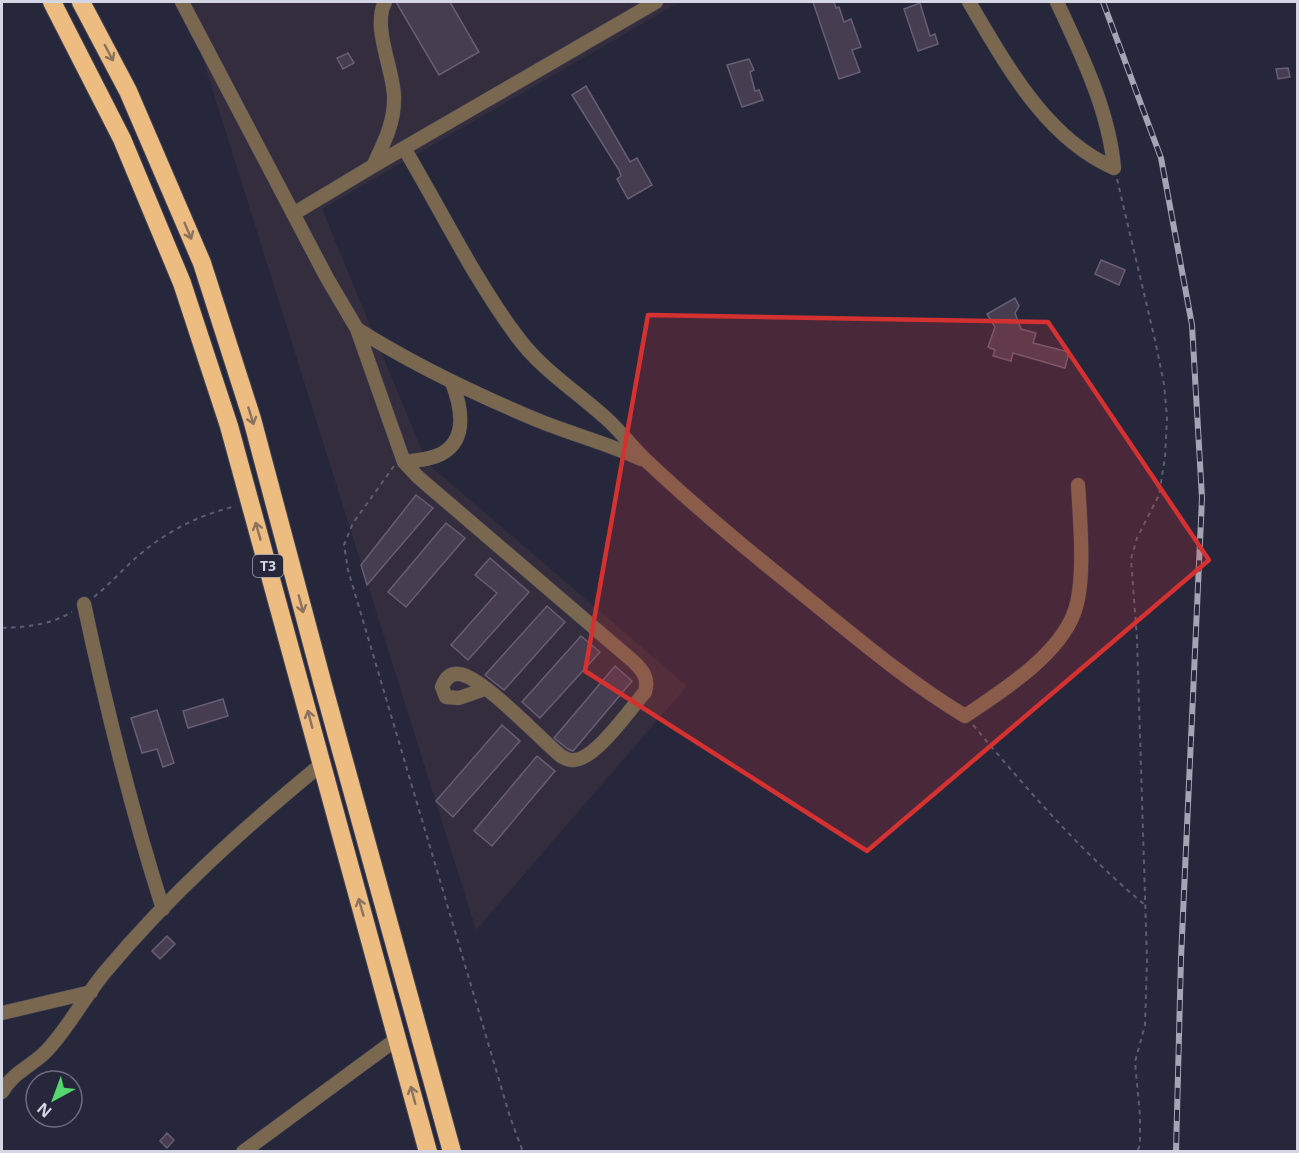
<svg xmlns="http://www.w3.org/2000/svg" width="1299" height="1153" font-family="'Open Sans',sans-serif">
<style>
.commercial{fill:#342d3d}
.building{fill:#473d51;stroke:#685e74;stroke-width:1.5}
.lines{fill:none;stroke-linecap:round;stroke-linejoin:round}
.minor-casing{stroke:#424356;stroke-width:15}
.highway-casing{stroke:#424356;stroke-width:20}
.path{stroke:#5c5d6f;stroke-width:2;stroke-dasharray:4.5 4.5;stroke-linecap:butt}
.minor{stroke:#7a6750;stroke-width:14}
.highway{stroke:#edbc81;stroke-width:18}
.rail-casing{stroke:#a4a5b4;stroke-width:6}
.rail{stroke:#26273b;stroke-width:4;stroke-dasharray:11;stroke-linecap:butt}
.oneway{stroke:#8a725e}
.marked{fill:#d63131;fill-opacity:0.2;stroke:#d63131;stroke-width:4.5;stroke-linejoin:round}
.labels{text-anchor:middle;stroke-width:4.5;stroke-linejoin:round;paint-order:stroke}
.shield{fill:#26273b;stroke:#a0a2b1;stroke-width:1.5}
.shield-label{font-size:14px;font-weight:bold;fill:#d5d6e3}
</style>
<rect width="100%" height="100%" fill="#26273b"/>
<path class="commercial" d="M185,2h495l-358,207 105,254 260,223 -211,244z"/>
<path class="building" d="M396,2h54l29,50 -40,23z
M813,2h21l2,6 3,-1 5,15 7,-3 10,28 -9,3 8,22 -21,7z
M920,3l10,33 5,-2 3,10 -20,7 -14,-42z
M348,53l6,10 -11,6 -6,-11z
M749,59l5,11 -4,2 5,19 4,-1 4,10 -21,7 -15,-42z
M1288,68l2,9 -12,2 -2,-10z
M586,86l44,76 7,-4 15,27 -24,14 -11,-20 4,-3 -2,-6 -47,-75z
M1101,260l24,10 -6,15 -24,-11z
M1015,298l4,8 -4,7 6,16 15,4 -3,10 36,9 -4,16 -52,-15 -2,8 -18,-5 2,-6 -7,-3 7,-20 -8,-13z
M416,495l17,13 -66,77 -6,-20z
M446,523l19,15 -59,69 -18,-15z
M490,558l39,34 -61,68 -17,-15 46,-52 -22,-18z
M547,606l18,16 -61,68 -19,-15z
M581,636l19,16 -60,66 -18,-16z
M615,666l17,15 -59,70 -5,-2 -14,-11z
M223,699l5,17 -40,12 -5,-17z
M157,710l17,53 -11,4 -6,-18 -15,4 -11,-35z
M502,725l18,16 -67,76 -17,-16z
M537,756l18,15 -63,75 -18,-15z
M167,936l8,8 -15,15 -8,-8z
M167,1133l7,7 -7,8 -7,-7z"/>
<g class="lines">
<defs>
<path id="minor" d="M182,2l145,276 30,51 47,133 14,15 216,185c9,9 15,16 11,30 -14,16 -49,67 -71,68 -5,1 -9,-2 -13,-4 -21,-17 -79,-80 -102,-82 -9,-1 -14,5 -17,13l4,10 13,1 26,-9
M969,2c37,62 76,136 145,166 -5,-58 -33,-114 -57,-166
M404,148c37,62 69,129 112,187 26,36 62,57 93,86 15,14 26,30 41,43 53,50 110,96 166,141 49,40 96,79 149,111 37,-25 93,-60 109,-103 12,-31 6,-94 4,-128
M373,166c11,-23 22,-44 21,-70 -1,-28 -22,-69 -9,-94
M293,214l80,-48 283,-164
M357,329c57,36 118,65 180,91 34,14 70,23 104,39
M404,462c12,-2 26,-2 37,-8 28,-15 20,-48 11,-72
M84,604c22,103 47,205 79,305
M2,1013l89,-21
M2,1092c12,-22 34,-27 49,-46 20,-23 35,-51 54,-74 65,-78 140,-145 218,-209
M243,1152l155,-114"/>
<path id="highway" d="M52,2l70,137 60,144 47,143 199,726
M81,2l47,89 74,172 50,156 71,266 129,467"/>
</defs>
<use href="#minor" class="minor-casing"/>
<use href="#highway" class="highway-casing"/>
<path class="path" d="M1117,179l38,161 9,44 3,34 -2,39 -6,38 -22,43 -6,21 6,80 10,321 -2,65 -10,37 5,54v29l-3,7
M394,466l-41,57 -9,22 4,25 162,547 13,35
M94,597c16,-13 29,-28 44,-41 29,-25 61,-41 98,-50
M2,628c25,-1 48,-3 70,-16
M973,725c54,64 107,126 172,180"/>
<use href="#minor" class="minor"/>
<use href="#highway" class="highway"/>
<defs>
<path id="rail" d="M1103,2l58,156 31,167 10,173 -21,460 -5,194"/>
</defs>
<use href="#rail" class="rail-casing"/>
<use href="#rail" class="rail"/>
</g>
<defs><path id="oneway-shaft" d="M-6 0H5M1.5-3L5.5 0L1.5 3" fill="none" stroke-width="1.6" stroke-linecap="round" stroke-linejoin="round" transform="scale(1.5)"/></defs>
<g class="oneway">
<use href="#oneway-shaft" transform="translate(109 53) rotate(62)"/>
<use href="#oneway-shaft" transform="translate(188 231) rotate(67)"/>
<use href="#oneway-shaft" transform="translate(251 416) rotate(73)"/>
<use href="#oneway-shaft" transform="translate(258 531) rotate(-106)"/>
<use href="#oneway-shaft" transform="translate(301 604) rotate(75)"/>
<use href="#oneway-shaft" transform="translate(310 719) rotate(-105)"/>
<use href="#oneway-shaft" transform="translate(361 907) rotate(-106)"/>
<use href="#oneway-shaft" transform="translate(413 1095) rotate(-105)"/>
</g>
<path class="marked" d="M648,315l400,7 161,238 -342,291 -282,-180z"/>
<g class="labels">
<rect class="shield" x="253" y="555" width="30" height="22" rx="4.5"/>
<g class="shield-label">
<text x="268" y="571">T3</text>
</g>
</g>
<rect width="1299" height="1153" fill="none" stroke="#d5d6e3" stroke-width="6"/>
<g transform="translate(54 1099) rotate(221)"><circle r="28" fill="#26273b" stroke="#6c6d7e" stroke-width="1.5"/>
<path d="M0-4.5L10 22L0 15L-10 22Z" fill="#56d671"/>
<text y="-9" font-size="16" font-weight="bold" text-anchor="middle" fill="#d5d6e3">N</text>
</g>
</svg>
